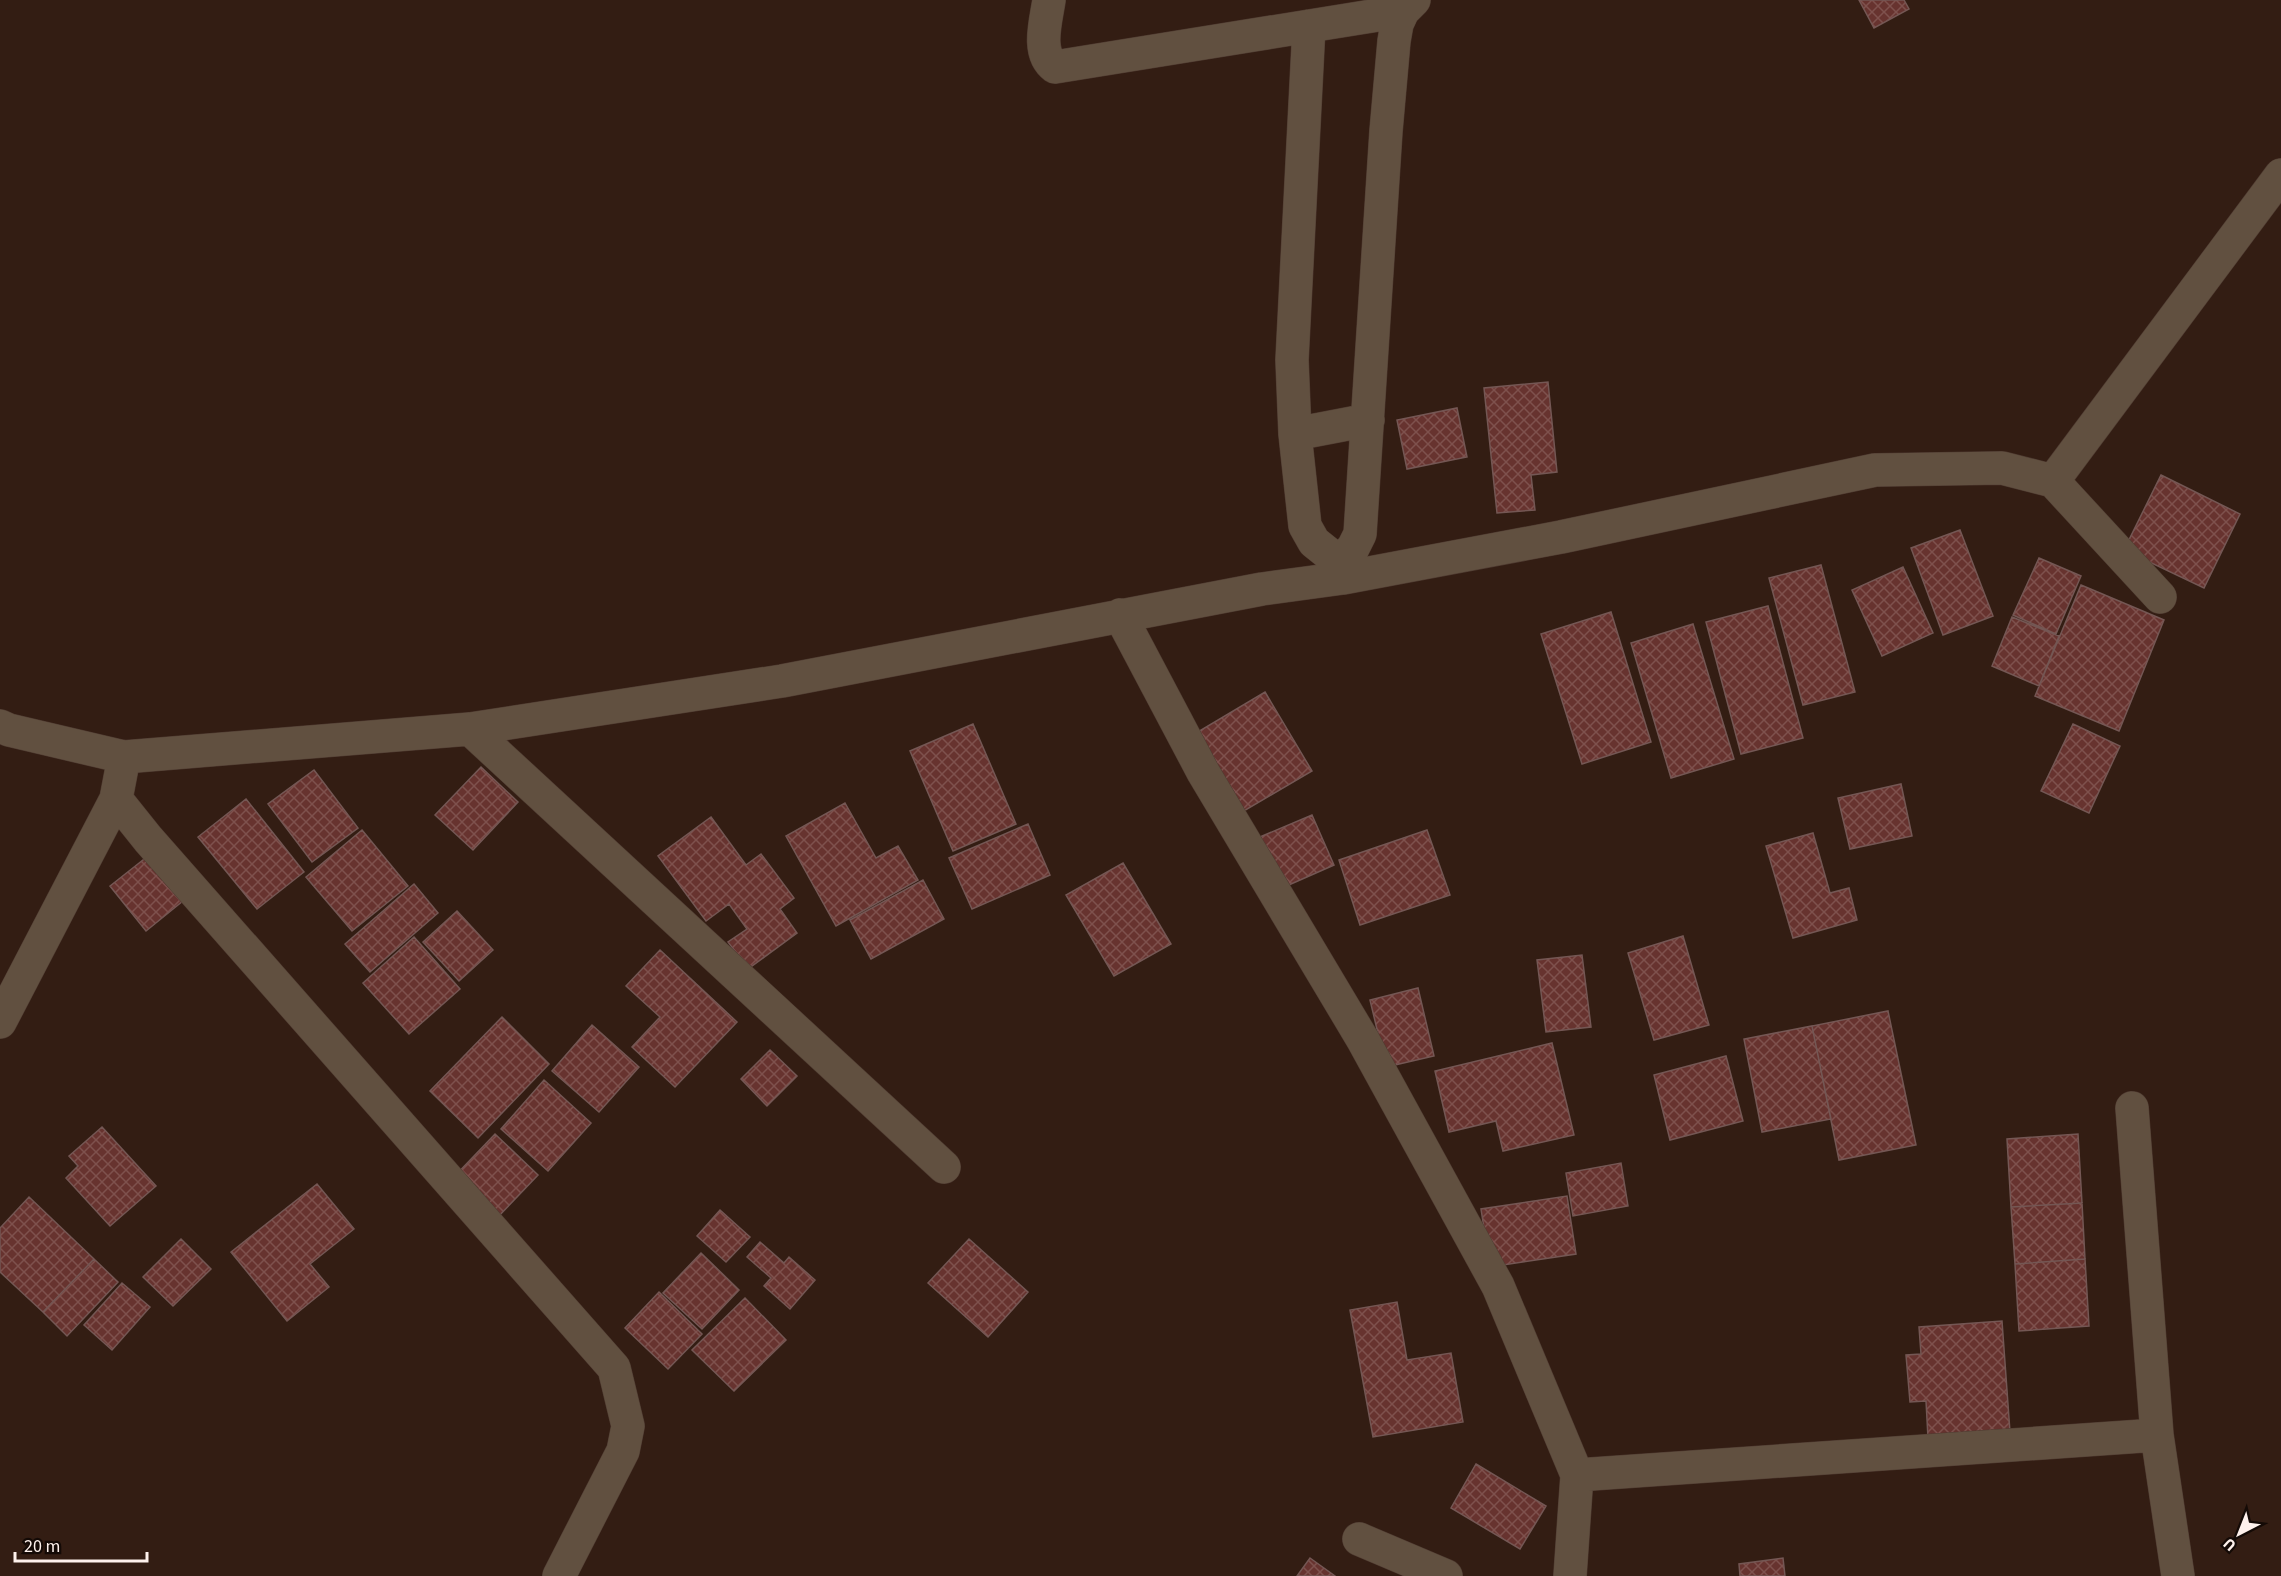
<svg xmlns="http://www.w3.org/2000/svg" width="2281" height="1576" font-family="'Source Sans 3',sans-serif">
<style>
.building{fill:url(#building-cross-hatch);stroke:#745754;stroke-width:1.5}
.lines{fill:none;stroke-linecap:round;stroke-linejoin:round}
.minor-casing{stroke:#4f3b31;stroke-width:34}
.minor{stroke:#615040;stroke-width:33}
</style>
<defs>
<pattern id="building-cross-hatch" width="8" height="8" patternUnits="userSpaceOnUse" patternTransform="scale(1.5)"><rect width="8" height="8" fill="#67332f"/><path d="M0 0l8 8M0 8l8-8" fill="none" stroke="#7e514d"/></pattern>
</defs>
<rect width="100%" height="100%" fill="#331d13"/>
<path class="building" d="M1859,0h45l5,9 -35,19z
M1548,382l9,90 -26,3 4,35 -38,3 -13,-125z
M1457,408l10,49 -60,12 -10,-49z
M2161,475l79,39 -36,74 -80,-38z
M1960,530l33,86 -50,19 -32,-87z
M2039,558l42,18 -25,58 -43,-19z
M1821,565l34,127 -52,13 -34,-127z
M1903,567l30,66 -51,23 -30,-66z
M2081,585l83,35 -45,111 -84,-35z
M1768,606l35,132 -62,16 -35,-132z
M1611,612l40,130 -69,22 -41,-130z
M2012,617l47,19 -20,50 -47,-20z
M1693,624l41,135 -63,19 -40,-135z
M1265,692l47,79 -75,44 -46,-79z
M973,724l43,100 -63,27 -43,-100z
M2073,724l47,22 -31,67 -48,-22z
M481,767l37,35 -45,48 -38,-35z
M314,770l44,58 -46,34 -44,-58z
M1901,784l11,52 -62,13 -12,-51z
M246,799l58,73 -47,37 -59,-72z
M845,803l31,55 22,-12 20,34 -82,46 -50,-90z
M1312,815l22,50 -52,23 -22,-51z
M711,817l35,48 15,-11 33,44 -14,11 17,24 -49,36 -20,-27 19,-13 -18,-25 -23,17 -48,-65z
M1028,824l22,51 -78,34 -23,-51z
M362,830l46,56 -56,45 -46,-54z
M1427,830l23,65 -90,30 -21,-65z
M1813,833l17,60 19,-5 8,32 -64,18 -27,-92z
M148,856l35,45 -37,30 -36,-45z
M1123,863l48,81 -57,32 -48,-81z
M923,880l21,39 -73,40 -21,-39z
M414,884l24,29 -68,59 -25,-28z
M457,911l36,39 -34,31 -36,-39z
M1683,936l26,89 -55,15 -26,-87z
M414,937l46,52 -51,45 -46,-51z
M660,950l77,72 -62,65 -43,-40 28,-30 -34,-31z
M1582,955l9,72 -45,5 -9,-72z
M1418,988l16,68 -48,11 -16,-67z
M1888,1011l28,134 -77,15 -27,-134z
M502,1017l47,47 -71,74 -48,-47z
M592,1025l47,42 -40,45 -47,-41z
M1812,1026l19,93 -69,13 -18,-93z
M1552,1043l22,92 -71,16 -7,-30 -47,11 -14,-61z
M770,1050l27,26 -30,30 -26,-27z
M1726,1056l17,65 -73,19 -16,-65z
M544,1080l47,43 -43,48 -47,-42z
M102,1127l54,59 -46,40 -44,-48 12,-12 -9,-10z
M495,1134l43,41 -43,45 -43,-41z
M2078,1134l4,69 -71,4 -4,-68z
M1621,1163l7,43 -55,10 -7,-43z
M317,1184l37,45 -44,35 19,23 -42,34 -56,-69z
M1567,1196l9,58 -86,13 -9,-58z
M29,1197l65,62 -51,53 -43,-40v-44z
M2082,1203l3,56 -70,5 -4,-57z
M720,1210l30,27 -24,25 -29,-26z
M181,1239l30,30 -38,37 -30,-29z
M969,1239l59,53 -40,45 -60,-54z
M760,1242l24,21 5,-6 26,23 -25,29 -26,-23 7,-8 -24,-21z
M701,1253l38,37 -37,39 -39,-36z
M94,1259l24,23 -51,54 -24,-24z
M2085,1259l4,67 -70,5 -4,-67z
M122,1283l28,24 -38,43 -28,-25z
M659,1292l43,42 -34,35 -43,-41z
M745,1298l41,42 -52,51 -42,-41z
M1397,1302l10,58 44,-7 12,69 -90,15 -23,-127z
M2002,1321l8,111 -82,6 -2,-37 -16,1 -4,-47 15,-1 -2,-27z
M1476,1464l70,42 -26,43 -69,-41z
M1310,1558l25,18h-38z
M1783,1558l2,18h-45l-1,-12z"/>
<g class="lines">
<defs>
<path id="minor" d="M1049,0c-3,21 -13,53 6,67l348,-56
M1309,26l-17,334 3,74 10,92 9,16 25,20 4,16
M1295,434l73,-14
M2053,481l228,-306
M1339,562l14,-14 7,-14 26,-403 8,-90 3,-17 6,-13 11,-11
M1120,615l83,157 160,268 135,246 79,189 -7,101
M0,726l9,4 115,27 346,-28 312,-48 480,-92 81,-11 218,-41 314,-67 127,-2 51,13 107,116
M470,729l474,438
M124,757l-8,42 32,40 466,529 14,58 -5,25 -64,125
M0,1022l116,-223
M2132,1108l25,327 21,141
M1577,1475l580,-40
M1359,1539l87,37"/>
</defs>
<use href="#minor" class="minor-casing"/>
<use href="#minor" class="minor"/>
</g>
<g transform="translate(2239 1534) rotate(222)" stroke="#140a06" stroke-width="4.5" paint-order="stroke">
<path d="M0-4.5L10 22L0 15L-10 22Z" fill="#fef1ec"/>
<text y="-9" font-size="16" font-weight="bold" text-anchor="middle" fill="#fef1ec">U</text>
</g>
<path d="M15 1552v9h132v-9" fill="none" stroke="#fef1ec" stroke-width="3"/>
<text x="24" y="1552" font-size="18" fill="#fef1ec" stroke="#140a06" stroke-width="4.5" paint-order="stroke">20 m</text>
</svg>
